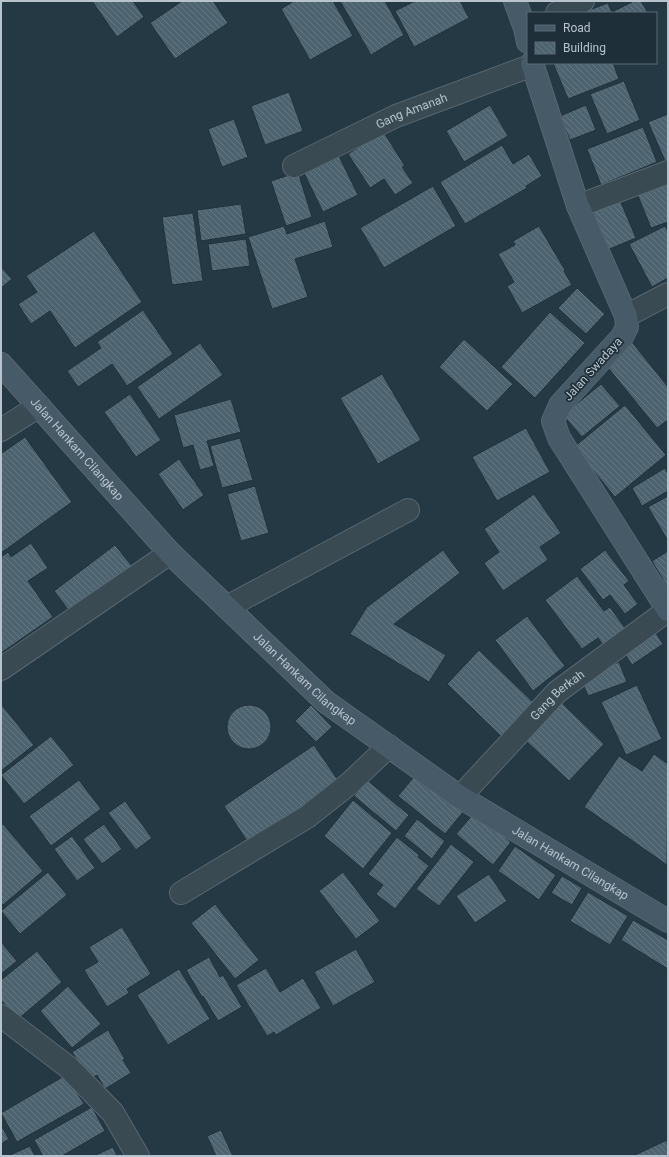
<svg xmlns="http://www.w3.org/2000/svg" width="669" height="1157" font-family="Roboto,sans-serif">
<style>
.building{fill:url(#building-back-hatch);stroke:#20313b}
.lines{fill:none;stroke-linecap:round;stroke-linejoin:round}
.street-casing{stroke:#586771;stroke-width:24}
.secondary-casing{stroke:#586771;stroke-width:24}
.street{stroke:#394a53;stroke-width:22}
.secondary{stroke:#475a67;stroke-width:22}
.labels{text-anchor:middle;stroke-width:3.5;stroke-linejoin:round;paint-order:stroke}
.street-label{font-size:12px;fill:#b7c4cd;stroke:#1e2f39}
</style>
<defs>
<pattern id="building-back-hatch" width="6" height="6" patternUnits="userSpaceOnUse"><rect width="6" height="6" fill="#4d636f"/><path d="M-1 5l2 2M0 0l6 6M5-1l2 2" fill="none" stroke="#647882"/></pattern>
</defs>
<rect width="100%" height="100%" fill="#253944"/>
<path class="building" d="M92,1h41l11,16 -27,20z
M182,1h31l15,22 -53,36 -25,-36z
M294,1h39l20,35 -43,24 -29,-51z
M340,1h45l19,34 -33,20z
M415,1h45l9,17 -55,29 -19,-36z
M634,1h7l7,12h-33l-1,-2z
M608,3l4,10h-31z
M553,63h60l6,16 -51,20z
M624,81l16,39 -33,14 -17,-40z
M289,92l14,39 -38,14 -14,-39z
M490,105l18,31 -44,26 -18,-31z
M586,105l10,25 -26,10 -10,-24z
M668,114v46l-3,1 -17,-39z
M234,119l14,38 -26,10 -14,-38z
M643,127l14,35 -56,23 -14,-36z
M383,131l22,35 -3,1 11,16 -18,12 -11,-16 -14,9 -22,-34z
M502,145l11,19 16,-10 13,22 -16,10 1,2 -62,36 -25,-42z
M337,152l21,43 -35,17 -21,-43z
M298,172l14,45 -26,9 -15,-45z
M668,178v44l-17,6 -15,-37z
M433,186l23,40 -72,42 -24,-40z
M620,200l16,38 -29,12 -16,-38z
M241,204l5,30 -45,7 -4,-31z
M193,213l10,68 -31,4 -10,-68z
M325,221l8,26 -38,12 13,38 -36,12 -24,-72 36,-11 3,8z
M539,226l26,44 -1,1 8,14 -50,28 -15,-27 7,-4 -16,-28 17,-9 -2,-4z
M665,226l3,5v47l-16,9 -23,-43z
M94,231l48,71 -67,46 -25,-37 -19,13 -13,-20 19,-12 -11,-16z
M246,239l4,27 -38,5 -4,-27z
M1,267l11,12 -11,9z
M577,288l28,26 -19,20 -28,-26z
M143,310l30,44 -46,32 -15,-22 -34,23 -11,-16 34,-23 -4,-6z
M550,312l35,31 -50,55 -34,-31z
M464,339l49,45 -26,27 -48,-44z
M632,342l36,45v33l-11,8 -52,-64z
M200,343l23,32 -64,44 -22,-32z
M382,374l39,66 -43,24 -38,-66z
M601,384l19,22 -38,31 -19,-22z
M130,394l31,46 -25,17 -32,-45z
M231,399l10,33 -34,9 7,25 -14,4 -7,-25 -10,3 -9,-33z
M625,405l41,50 -51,42 -41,-50z
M526,428l24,44 -53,29 -25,-44z
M25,437l47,65 -71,51v-101l1,1z
M240,438l13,42 -31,8 -12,-42z
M179,459l25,36 -21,15 -25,-36z
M665,468l3,6v17l-26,15 -10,-18z
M255,486l14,47 -28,8 -14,-47z
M534,494l27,39 -21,14 8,13 -45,31 -19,-28 15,-11 -15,-23z
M668,496v45l-20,-34z
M31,543l17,25 -20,13 25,36 -52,36v-96l7,-5 3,5z
M115,545l17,21 -62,46 -16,-21z
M443,550l17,23 -66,51 52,31 -17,27 -79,-48 17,-27z
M605,550l24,31 -5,4 14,19 -13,10 -15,-19 -7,5 -23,-31z
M668,551v37l-16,-27z
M577,576l27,35 6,-4 15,21 -22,17 -5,-7 -16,11 -37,-49z
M527,616l38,50 -32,25 -38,-51z
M654,630l9,14 -31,21 -9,-14z
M479,650l58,56 -32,34 -58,-56z
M619,662l8,20 -39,14 -8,-19z
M637,685l25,54 -36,16 -25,-53z
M561,702l43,42 -35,37 -44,-41z
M1,704l33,41 -33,26z
M227 727a22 22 0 1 1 44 0a22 22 0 1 1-44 0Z
M311,705l21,22 -16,15 -21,-21z
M51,736l23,29 -50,39 -23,-29z
M314,745l26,38 -91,61 -25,-38z
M654,754l14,10 -1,101 -83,-58 35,-51 23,15z
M418,772l46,39 -19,23 -47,-38z
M79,780l22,29 -50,37 -22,-30z
M367,780l42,35 -13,16 -42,-35z
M353,800l39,33 -29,36 -39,-33z
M125,801l27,37 -16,12 -28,-37z
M475,812l36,30 -18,23 -37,-31z
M417,819l28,22 -13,18 -28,-23z
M3,824l40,47 -40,34 -2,-3v-77z
M104,824l18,25 -20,15 -19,-25z
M72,836l23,32 -18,13 -23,-32z
M397,837l22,18 -1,2 11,9 -34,43 -19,-15 7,-9 -15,-11z
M451,844l23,18 -35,44 -23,-17z
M515,846l41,29 -17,25 -41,-29z
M48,872l19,23 -47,39 -19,-23z
M343,872l37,49 -24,18 -37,-48z
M489,874l18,27 -32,22 -19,-27z
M562,876l20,12 -10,17 -21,-12z
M588,892l40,24 -18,29 -40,-24z
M215,904l44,56 -24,19 -44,-56z
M633,920l35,20v29l-47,-29z
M122,927l29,47 -24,15 2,4 -22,14 -23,-37 14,-8 -9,-15z
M1,942l16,19 -16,13z
M356,949l19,33 -42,24 -19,-34z
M37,951l25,31 -45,38 -16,-20v-20z
M209,957l11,20 3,-2 19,32 -24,14 -15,-25 -1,1 -16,-27z
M266,968l14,24 23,-14 18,30 -45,27 -2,-3 -7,4 -31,-51z
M179,969l31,50 -42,26 -31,-50z
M68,986l33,38 -29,24 -32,-37z
M108,1030l17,29 -2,1 8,13 -26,16 -8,-14 -8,5 -17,-28z
M66,1075l18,29 -67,38 -16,-29z
M92,1107l13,24 -43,25h-19l-9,-16z
M1,1125l8,14 -8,5z
M221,1130l12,26h-17l-9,-20z
M667,1140l1,16h-35z
M30,1146l5,10h-27z
M113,1147l4,9h-23z"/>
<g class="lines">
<defs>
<g id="street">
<path d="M557,13l26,-12"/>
<path id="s1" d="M294,166l102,-50 137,-51"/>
<path d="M578,206l90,-34"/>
<path d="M626,316l42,-22"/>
<path d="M1,430l38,-24"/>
<path d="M227,607l181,-97"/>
<path d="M1,669l169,-116"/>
<path id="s2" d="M460,797l97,-105 111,-82"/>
<path d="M181,893l126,-76 43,-34 39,-37"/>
<path d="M1,1016l67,51 45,46 25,43"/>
</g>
<g id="secondary">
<path d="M515,1l10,27 3,14"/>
<path d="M532,63l46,143 48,110 1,11 -5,10 -62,68 -7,16 6,17 109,172"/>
<path id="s3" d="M1,364l169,189 156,149 134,95 208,124"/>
</g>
</defs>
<use href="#street" class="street-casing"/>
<use href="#secondary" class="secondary-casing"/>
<use href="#street" class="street"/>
<use href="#secondary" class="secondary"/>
</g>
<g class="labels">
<g class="street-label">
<text dy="4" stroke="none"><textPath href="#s1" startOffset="130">Gang Amanah</textPath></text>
<text transform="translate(593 369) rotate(-48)" y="4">Jalan Swadaya</text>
<text dy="4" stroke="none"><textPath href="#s3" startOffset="114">Jalan Hankam Cilangkap</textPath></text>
<text dy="4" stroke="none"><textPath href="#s3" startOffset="438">Jalan Hankam Cilangkap</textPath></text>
<text dy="4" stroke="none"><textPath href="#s2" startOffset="141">Gang Berkah</textPath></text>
<text dy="4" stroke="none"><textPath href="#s3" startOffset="762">Jalan Hankam Cilangkap</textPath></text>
</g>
</g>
<rect width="669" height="1157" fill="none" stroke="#b7c4cd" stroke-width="4"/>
<rect x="527" y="12" width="130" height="52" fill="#1e2f39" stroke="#5b6b74"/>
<rect x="535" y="25" width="20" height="6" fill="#475a67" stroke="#5b6b74"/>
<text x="563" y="32" font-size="12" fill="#b7c4cd">Road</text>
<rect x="535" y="42" width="20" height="12" fill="url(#building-back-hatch)" stroke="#5b6b74"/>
<text x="563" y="52" font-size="12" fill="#b7c4cd">Building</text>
</svg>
